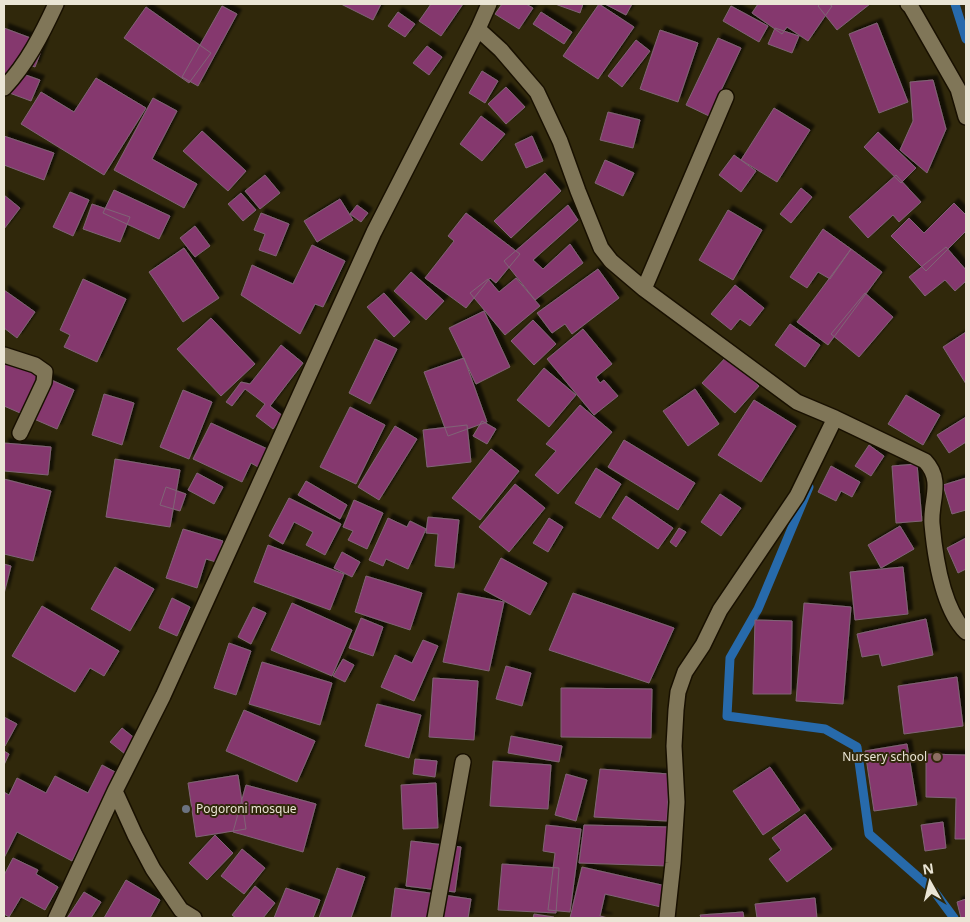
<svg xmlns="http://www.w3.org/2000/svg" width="970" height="922" font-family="'Noto Sans',sans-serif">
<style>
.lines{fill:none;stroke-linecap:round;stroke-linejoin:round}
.stream{stroke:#276aab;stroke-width:9}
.building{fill:#85396e;stroke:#806476;filter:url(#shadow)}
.minor-casing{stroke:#181000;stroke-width:18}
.minor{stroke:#807658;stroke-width:15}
.education-dot{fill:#8d6e63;stroke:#30280b;stroke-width:2}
.worship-dot{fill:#6b7280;stroke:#30280b;stroke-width:2}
.labels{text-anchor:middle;stroke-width:4;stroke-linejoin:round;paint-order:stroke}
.poi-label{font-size:12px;fill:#eae5d5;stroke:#30280b;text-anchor:end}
</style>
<defs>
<filter id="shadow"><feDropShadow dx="4.5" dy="-4.5" stdDeviation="1" flood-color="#0009"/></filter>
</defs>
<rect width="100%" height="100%" fill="#30280b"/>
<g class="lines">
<path class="stream" d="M955,4l11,35
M809,487l-51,122 -28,49 -3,58 98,13 32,18 12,87 65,57 20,27"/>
</g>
<path class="building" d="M341,4h40l-8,16z
M431,4h32l-22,32 -22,-15z
M502,4h24l7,4 -14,21 -24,-15z
M555,4h28l-3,9z
M599,4l35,23 -36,52 -35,-23z
M605,4h27l-6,11z
M758,4h71l3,2 -24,35 -21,-14 -5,7 -30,-21z
M820,4h50l-33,26 -19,-24z
M222,6l15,8 -39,72 -16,-9z
M731,6l37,20 -9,16 -36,-21z
M146,7l65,46 -22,30 -65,-45z
M398,12l17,12 -10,13 -17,-11z
M541,12l31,20 -8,12 -31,-20z
M877,23l31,79 -29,11 -30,-79z
M4,28l40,15 -9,24 -8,-3 -4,10 17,6 -9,21 -27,-10z
M775,28l24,8 -7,17 -24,-9z
M660,30l38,13 -20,59 -38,-13z
M718,38l23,10 -32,68 -23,-11z
M636,40l14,11 -28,36 -14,-11z
M427,46l15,11 -13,18 -16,-12z
M482,71l16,10 -13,22 -16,-10z
M96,78l50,30 -42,67 -83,-51 20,-32 33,20z
M933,80l13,49 -19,44 -27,-23 13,-29 -3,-39z
M506,87l19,20 -19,17 -18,-20z
M153,98l24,13 -25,48 45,25 -13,24 -70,-38z
M774,108l36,22 -33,52 -36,-22z
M608,112l32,8 -7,28 -33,-8z
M481,116l24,18 -23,27 -22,-17z
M202,131l44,40 -18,20 -45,-40z
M878,132l38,36 -15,15 -37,-36z
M4,136l50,17 -10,27 -40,-15z
M532,136l11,25 -17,7 -11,-24z
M734,155l22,16 -15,21 -22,-17z
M605,160l29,13 -11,23 -28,-13z
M545,173l16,18 -50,47 -17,-17z
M265,175l15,18 -20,16 -15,-18z
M896,175l25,27 -22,20 -6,-7 -25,23 -19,-21z
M801,188l11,9 -21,26 -11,-9z
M114,190l56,26 -11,23 -56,-26z
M70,192l19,8 -16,36 -20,-9z
M241,193l15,17 -13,11 -15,-17z
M4,195l16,13 -16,21z
M340,199l13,21 -36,22 -13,-21z
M954,203l12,12v16l-40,40 -35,-35 18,-18 15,15z
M92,204l38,13 -10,25 -37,-13z
M357,205l11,8 -7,9 -11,-8z
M568,205l10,15 -45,40 10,9 27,-25 13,19 -48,37 -31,-39z
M728,210l34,20 -29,50 -34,-20z
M261,213l28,11 -13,32 -17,-6 6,-16 -11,-4z
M466,213l54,41 -24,29 -6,-5 -24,30 -41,-30 29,-37 -6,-5z
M195,226l15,20 -15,11 -15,-19z
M823,229l28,20 -21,30 -12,-7 -11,16 -17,-11z
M312,245l33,16 -22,46 -8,-3 -15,30 -59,-39 11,-30 41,19z
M946,247l20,23v11l-11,10 -10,-11 -20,16 -16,-19z
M184,248l35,50 -36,24 -34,-50z
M851,249l31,23 -54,73 -31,-23z
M598,269l21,29 -47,36 -7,-10 -13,9 -15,-20z
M411,272l33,29 -18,19 -32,-29z
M516,278l24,28 -35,29 -35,-42 18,-14 11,13z
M83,279l43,20 -29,63 -33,-15 6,-12 -10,-5z
M735,285l29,23 -14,18 -10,-7 -9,11 -20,-16z
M4,290l31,22 -18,26 -13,-10z
M384,293l26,29 -16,15 -27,-30z
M865,293l28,24 -34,40 -28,-23z
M484,311l26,56 -34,17 -27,-56z
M211,318l44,46 -34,32 -44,-47z
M533,320l23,24 -22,21 -23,-24z
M790,324l30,21 -15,22 -30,-22z
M583,329l29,35 -16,13 4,6 4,-3 14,16 -24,19 -47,-56z
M966,332v52l-23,-37z
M375,339l22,10 -27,55 -21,-11z
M281,345l22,18 -33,43 13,10 -10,13 -17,-13 9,-12 -20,-15 -13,17 -6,-4 15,-20 9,2z
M727,356l32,30 -24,27 -33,-30z
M464,358l23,64 -39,14 -24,-64z
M4,359l70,31 -17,39 -53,-23z
M544,368l32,27 -27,32 -32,-27z
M695,389l24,35 -31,22 -25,-35z
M183,390l29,12 -23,57 -29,-12z
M104,394l30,9 -12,42 -30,-10z
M906,395l34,20 -17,30 -35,-21z
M754,400l42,26 -35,56 -43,-27z
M580,405l32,27 -54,62 -23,-19 21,-24 -10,-7z
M350,407l35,18 -29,59 -36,-17z
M966,417v25l-17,11 -12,-18z
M482,421l14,8 -9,15 -14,-8z
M211,423l63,29 -9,19 -14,-8 -9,19 -49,-23z
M467,425l4,37 -44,5 -4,-37z
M395,426l22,13 -38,61 -21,-13z
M624,440l71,43 -17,27 -70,-43z
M4,443l47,4 -3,28 -44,-4z
M869,445l15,11 -13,20 -16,-10z
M491,449l28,22 -39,49 -28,-22z
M115,459l65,11 -10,57 -64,-10z
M917,464l5,57 -26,2 -4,-57z
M831,466l29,16 -8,15 -11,-6 -5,10 -18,-9z
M596,468l25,16 -21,34 -25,-15z
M197,473l26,14 -9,17 -26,-14z
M966,478v32l-14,4 -9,-29z
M4,479l47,12 -18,70 -29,-7z
M306,481l41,24 -7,14 -42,-24z
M515,484l30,24 -36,44 -30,-25z
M166,487l20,7 -6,17 -20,-6z
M720,494l21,14 -20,28 -20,-14z
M626,496l47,32 -15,21 -46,-31z
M289,498l52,26 -16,31 -19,-10 7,-13 -19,-10 -11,22 -14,-8z
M354,500l29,13 -16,36 -19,-9 5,-9 -10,-4z
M428,517l31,3 -5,48 -19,-2 3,-32 -12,-1z
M388,518l19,9 3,-6 16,8 -18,40 -22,-10 -3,7 -14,-6z
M549,518l14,9 -15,25 -15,-9z
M900,526l14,23 -33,19 -13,-23z
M679,528l7,4 -10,15 -6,-5z
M183,529l40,12 -7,21 -10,-3 -9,29 -31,-10z
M966,538v31l-8,4 -11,-25z
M268,545l76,29 -14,36 -76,-28z
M342,552l18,10 -8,15 -18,-9z
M501,558l46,25 -17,32 -46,-25z
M4,564l7,2 -7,28z
M115,567l39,22 -24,42 -39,-22z
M903,567l5,47 -53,6 -5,-48z
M366,576l56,17 -12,37 -55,-18z
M458,593l46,9 -15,69 -46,-9z
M573,593l101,35 -25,55 -100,-33z
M172,598l18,9 -13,29 -18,-8z
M292,603l60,27 -20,46 -61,-26z
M804,603l47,4 -8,97 -47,-3z
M42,606l77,45 -15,25 -14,-8 -15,24 -63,-36z
M253,607l13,6 -15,31 -13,-7z
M361,618l22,9 -10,29 -24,-8z
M926,619l7,36 -51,11 -3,-12 -17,3 -5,-23z
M755,620l37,1 -1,73h-38z
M423,640l15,6 -24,55 -33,-14 14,-32 17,8z
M229,643l22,8 -15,44 -22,-7z
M343,659l11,6 -9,17 -12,-6z
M262,662l70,21 -12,42 -71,-21z
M506,666l25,7 -9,33 -26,-7z
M957,677l6,49 -59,8 -6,-48z
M433,678l45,3 -4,59 -45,-3z
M561,688l91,1 -1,49 -90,-1z
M377,704l44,11 -12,43 -44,-12z
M244,710l71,31 -18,41 -71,-31z
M4,717l13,7 -12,22 -1,-1z
M122,728l15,12 -12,14 -15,-12z
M511,736l51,10 -3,16 -51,-9z
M907,744l10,61 -43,6 -9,-60z
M4,751l5,3 -5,11z
M926,754l40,1v84h-11l1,-41 -30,-1z
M415,759l22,2 -2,16 -22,-3z
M493,761l58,4 -3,44 -58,-3z
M102,765l15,8 -45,88 -55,-29 -13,26v-66l5,3 8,-17 29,15 9,-17 33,17z
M770,767l30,43 -37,25 -30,-44z
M600,769l69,5 -2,47 -73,-4z
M566,774l21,6 -11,41 -21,-6z
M238,775l8,54 -50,8 -8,-54z
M436,783l2,45 -35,1 -2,-44z
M246,785l70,19 -13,48 -70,-20z
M805,814l27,35 -45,33 -18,-23 12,-9 -9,-12z
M943,822l3,26 -21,3 -4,-26z
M546,825l35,4 -11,83 -22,-2 7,-57 -12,-2z
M584,825l85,2 -2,39 -88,-3z
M215,835l18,18 -26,27 -18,-17z
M411,841l50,6 -6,45 -49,-6z
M242,849l23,19 -21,26 -23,-18z
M13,858l25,12 -2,4 22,13 -13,23 -24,-13 -12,20 -5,-3v-39z
M502,864l57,4 -3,45 -58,-3z
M582,867l84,19 -5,21 -56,-13 -5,22 8,2h-38z
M337,868l28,9 -14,41h-32z
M126,880l34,20 -10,18h-46z
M255,886l20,17 -12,15h-27l-4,-3z
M286,888l34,12 -7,18h-39z
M395,888l76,11 -3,19h-77z
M84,892l17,10 -10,16h-24z
M815,898l2,20h-60l-2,-14z
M966,899v19h-5l-4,-16z
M743,912l1,6h-43l-1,-3z
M534,914l20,3v1h-21z"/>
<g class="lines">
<defs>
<path id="minor" d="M908,4l3,3 47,82 8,28
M478,29l23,21 36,42 23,49 18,50 23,57 10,13 33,28 153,113 38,16 -38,78 -77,114 -17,35 -18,27 -7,20 -2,18 -2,36 3,56 -4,61 -6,55
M4,88c23,-24 38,-54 52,-84
M644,289l82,-192
M4,355l31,10 10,7 -1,10 -24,51
M835,418l90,43c19,20 5,40 7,63 3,33 10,84 34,108
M115,791l20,44 18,34 28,41 13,8
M56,918l59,-127 48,-95 211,-464 104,-203 11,-25
M435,918l28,-156"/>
</defs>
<use href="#minor" class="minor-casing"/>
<use href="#minor" class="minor"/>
</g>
<circle class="education-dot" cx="937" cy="757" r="5"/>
<circle class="worship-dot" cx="186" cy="809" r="5"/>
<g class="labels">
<g class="poi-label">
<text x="927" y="761">Nursery school</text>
<text x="196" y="813" text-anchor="start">Pogoroni mosque</text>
</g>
</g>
<rect width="970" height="922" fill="none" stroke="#eae5d5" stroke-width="10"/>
<g transform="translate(930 882) rotate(352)" stroke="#30280b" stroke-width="4" paint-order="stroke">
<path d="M0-4L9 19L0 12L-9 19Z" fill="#eae5d5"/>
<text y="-8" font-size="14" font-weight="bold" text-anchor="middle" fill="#eae5d5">N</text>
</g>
</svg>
